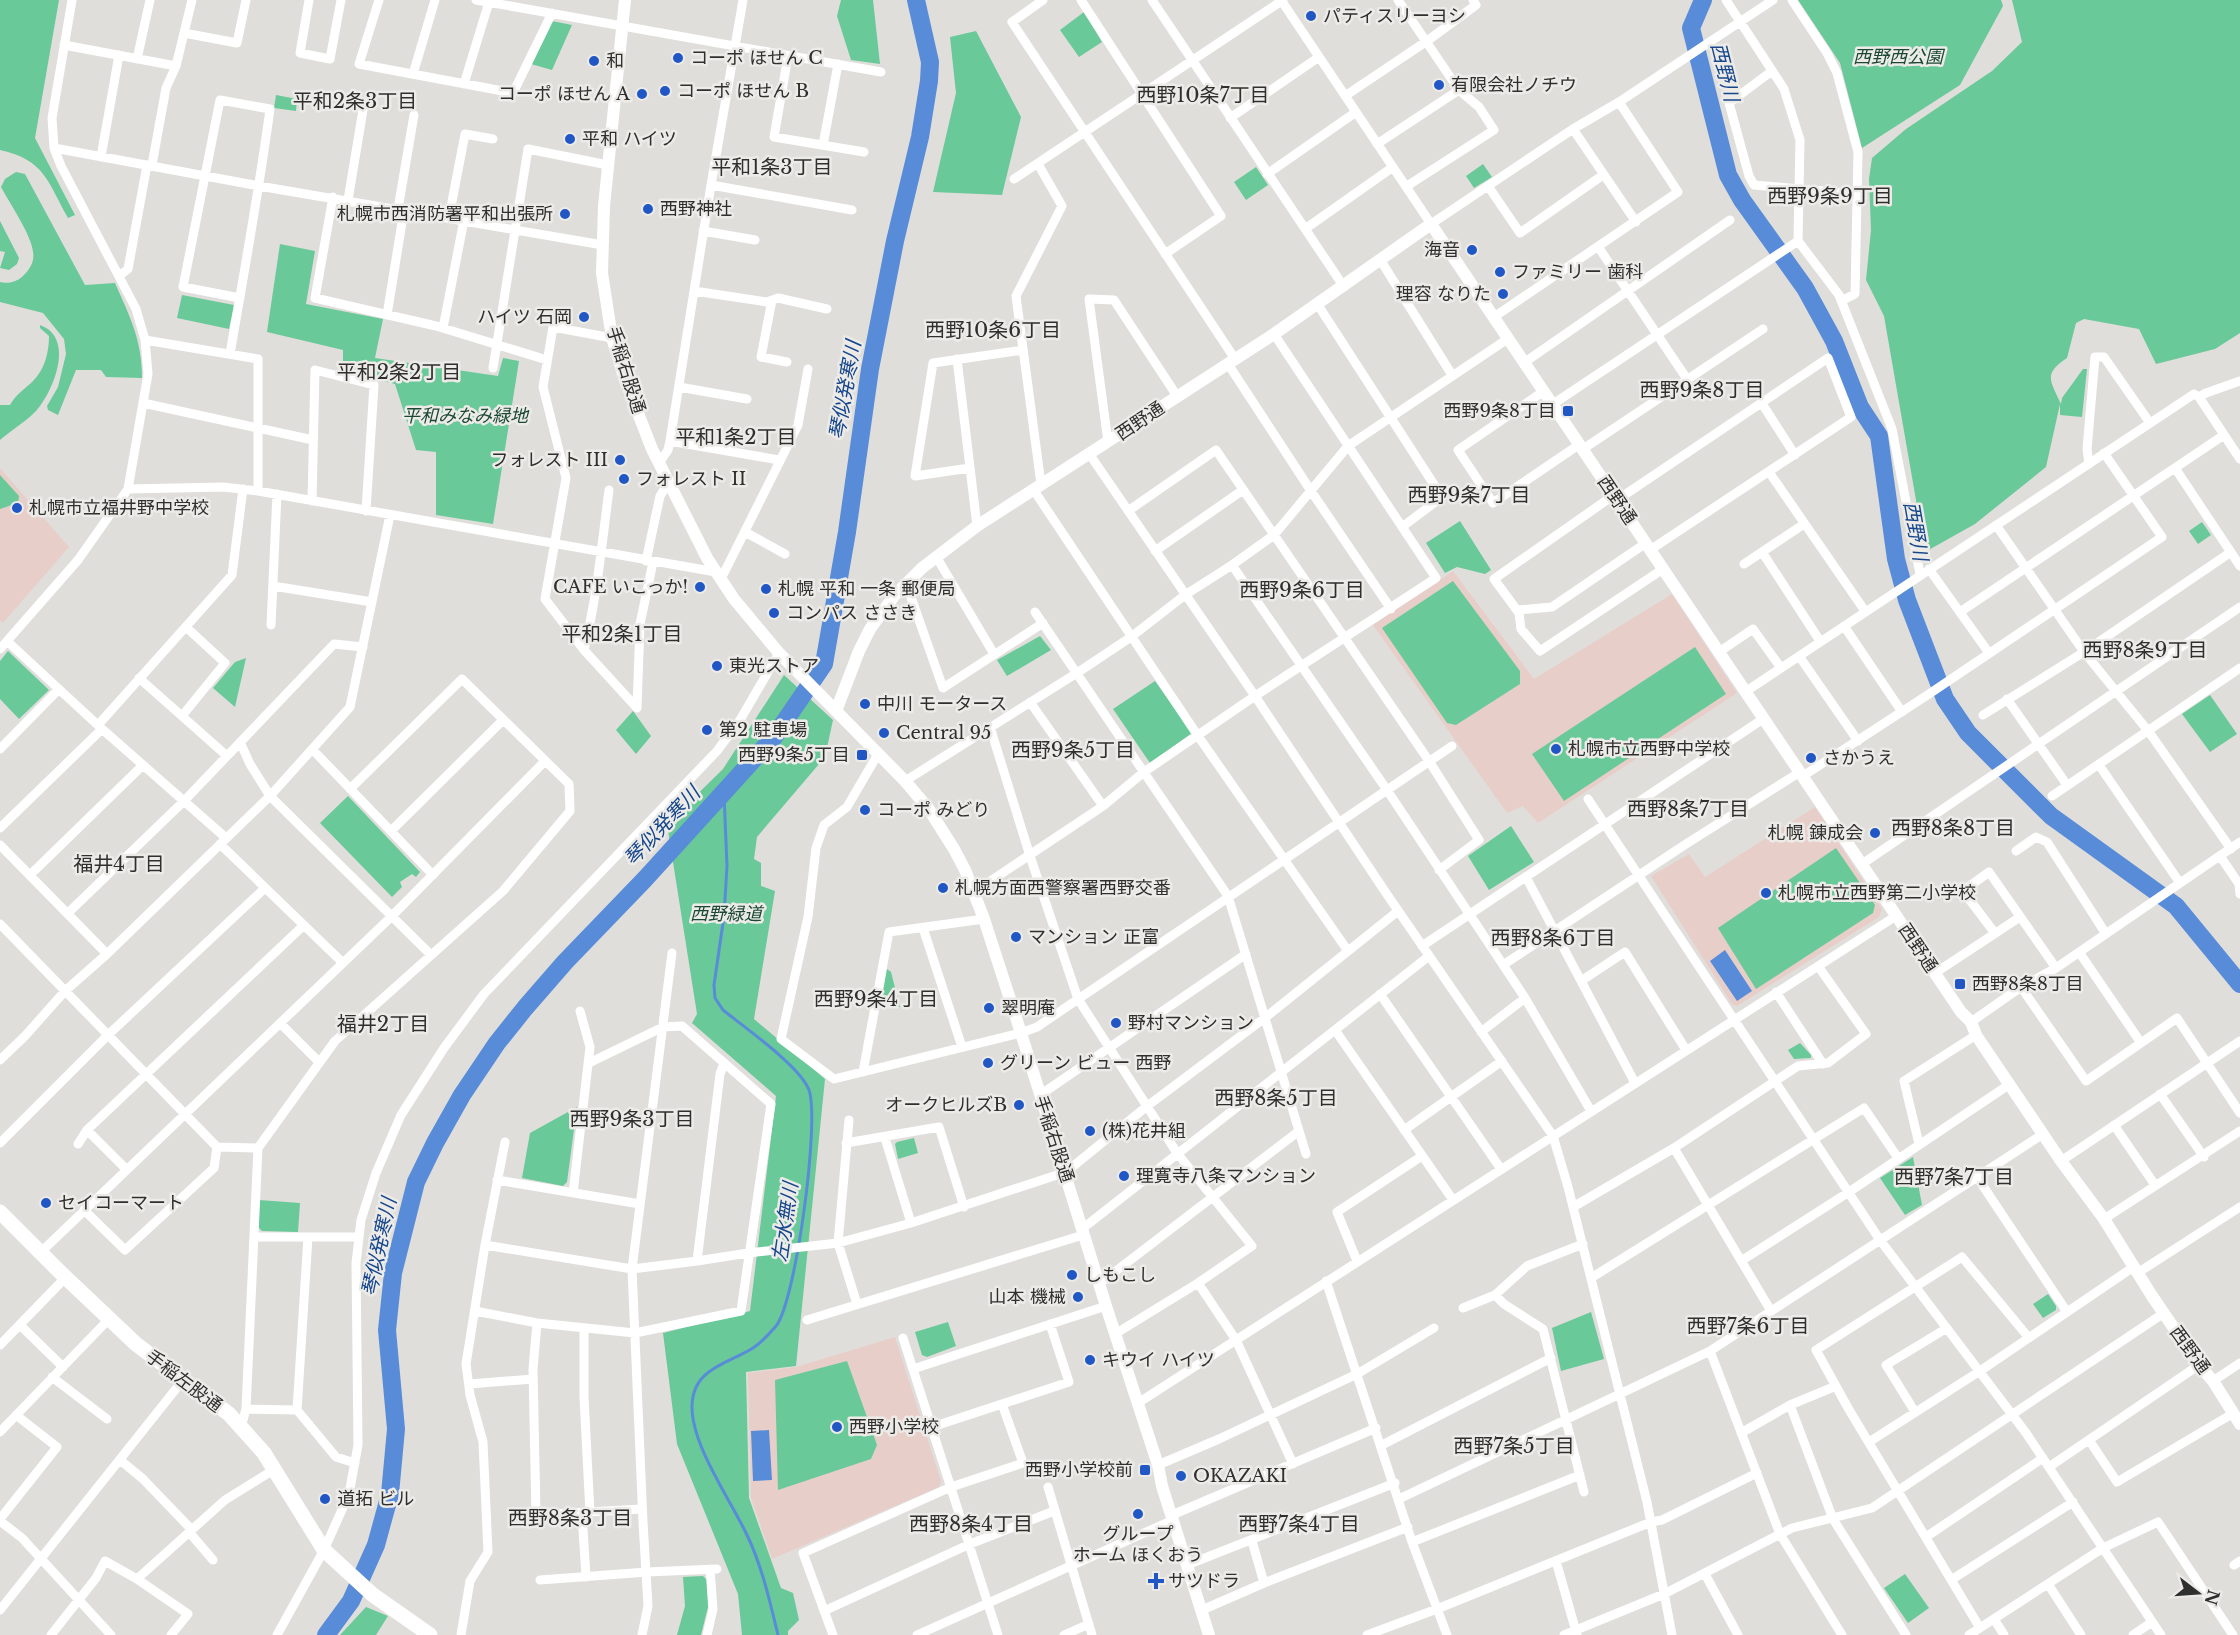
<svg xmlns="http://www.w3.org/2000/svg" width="2240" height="1635" font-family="'Libre Baskerville','Noto Sans JP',serif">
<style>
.education{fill:#e8cec9}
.green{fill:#69c999}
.water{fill:#588cd8}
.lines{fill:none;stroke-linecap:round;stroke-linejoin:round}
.stream{stroke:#588cd8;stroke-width:3}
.river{stroke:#588cd8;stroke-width:18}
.minor{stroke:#fff;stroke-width:9}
.tertiary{stroke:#fff;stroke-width:12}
.primary{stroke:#fff;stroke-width:15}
.poi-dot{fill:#2057c4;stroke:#edebe8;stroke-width:2}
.labels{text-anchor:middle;stroke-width:5;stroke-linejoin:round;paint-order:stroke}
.poi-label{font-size:18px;fill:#2f2f2d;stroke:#edebe8;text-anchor:start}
.park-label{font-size:18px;font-style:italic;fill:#1a4832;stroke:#edebe8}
.street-label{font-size:18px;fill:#2f2f2d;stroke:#edebe8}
.water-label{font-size:20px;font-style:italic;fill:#16478c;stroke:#edebe8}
.neighbourhood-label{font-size:20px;fill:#2f2f2d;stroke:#edebe8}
</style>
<rect width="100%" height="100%" fill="#e0dedb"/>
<path class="education" d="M0,468l69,79 -66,76 -3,-3z
M1453,571l81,108 138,-85 65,99 -199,130 -15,-17 -16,7 -134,-188z
M1815,807l67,102 -3,8 -142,89 -5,-2 -81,-128 38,-22 16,23z
M895,1337l46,144 -2,6 -167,72 -21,-61 -3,-125 48,-6z"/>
<path class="green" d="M0,0h59l-24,138 40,77 -7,3c-21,-37 -23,-58 -68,-68z
M841,0h32l7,64 -29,-4 -14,-44z
M1798,0h203l2,6 -43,79 -98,63 -22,-85z
M2012,0h228v333l-25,16 -59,15 -17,-35 -55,-10 -8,4 -9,35c-24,16 -17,22 -6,46l1,-6 21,-29h4l-5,48 -22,-2v-11l-14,63 -71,57 -50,28 -41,-236 -18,-36 5,-50 -2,-51 3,-21 34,-29 86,-58 30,-29z
M1084,12l18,30 -23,15 -19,-27z
M552,21l20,4 -20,45 -21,-6z
M976,31l45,86 -19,78 -69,-3 23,-99 -6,-56z
M276,95l21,4 -1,12 -22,-3z
M1483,164l9,13 -18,11 -8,-12z
M1256,167l12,18 -22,15 -12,-18z
M16,172l9,2 60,111 30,-2c15,34 27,57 27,95l-36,-1 -5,-7h-25l-18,45 -10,-5 -1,-4 11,-19 8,-33 -2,-15 -21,-26 -43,-11v-20c8,2 16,0 22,-5 7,-7 13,-15 11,-25 -1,-16 -24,-50 -32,-65l4,-8z
M0,221l19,37 -2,6 -8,6 -9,-2 5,-16 -5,-1z
M280,244l35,7 -9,53 77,15 -8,39 123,18 5,-18 16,3 -26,163 -57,-9v-63l-20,-2 -21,-66 -52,-13v-21l-76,-18z
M182,295l52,10 -5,24 -52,-11z
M40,325c34,12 15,61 0,81 -8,12 -29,24 -40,34v-35h10c6,-11 15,-16 23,-24 12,-12 16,-29 16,-45l-9,-8z
M0,475l19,21 -1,7 -18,6z
M1460,521l31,49 -6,4 -28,-7 -12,6 -19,-30z
M2202,522l9,13 -13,9 -9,-13z
M1453,581l67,90v13l-64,41 -9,-2 -65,-95z
M1040,636l11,14 -44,26 -10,-16z
M1695,647l31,47 -162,107 -32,-47z
M8,651l41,39 -30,29 -19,-20v-38z
M246,658l-11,49 -22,-19 22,-26z
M784,675l49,45 -8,37 -68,80 -3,22 7,4v23l14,5 -21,128 71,60 -29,287 -50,6 3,126 32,90 12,5 6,27 -11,11v4h-46l-4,-41 -61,-150 -14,-111 87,-22 26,-215 -84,-73 5,-9 -30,-190 56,-55z
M1155,681l37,52 -42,30 -37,-54z
M2210,695l27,39 -27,18 -28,-38z
M633,711l18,25 -15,18 -20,-24z
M348,796l72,76 -4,5 -4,-3 -12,8 2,5 -10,10 -72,-74z
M1511,826l23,36 -45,28 -21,-34z
M1836,848l39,57 -2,8 -117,76 -38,-61z
M887,969l4,3 9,35 -19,-4z
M1800,1043l11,12v3l-17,1 -6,-9z
M577,1107l-10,75 -4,4 -41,-8 8,-45z
M914,1138l4,15 -20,6 -3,-15 2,-2z
M1913,1157l9,48 -17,10 -25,-37z
M259,1200l41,3 -2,29 -36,-1 -4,-4z
M2048,1294l8,12v4l-13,8 -10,-14z
M1591,1312l13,47 -43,12 -9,-43z
M948,1322l8,24 -29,11 -5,-2 -7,-23z
M847,1361l30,84 -6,14 -93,31 -3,-110z
M1905,1574l24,34 -21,15 -24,-35z
M703,1576l4,4 1,27 -7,28h-24l8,-29 -2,-29z
M366,1607l22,9 -12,19h-36z"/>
<path class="water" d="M1725,950l27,41 -15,10 -27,-40z
M769,1430l3,50 -19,1 -2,-50z"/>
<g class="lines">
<path class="stream" d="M724,794l3,72 -3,50 -10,69 1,13 8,12c21,17 77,56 86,80 11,30 -13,211 -33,236 -6,7 -15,17 -23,22 -25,16 -61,20 -61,59 0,39 38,92 55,128 15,31 23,67 31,100"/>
<path class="river" d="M1703,0l-12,28 37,147 14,25 63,88 29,53 26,66 19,29 17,123 11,41 38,99 23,34 83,83 125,90 64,78
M326,1635l25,-34 25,-56 14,-51 6,-65 -9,-99 6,-57 23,-91 19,-39 27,-48 35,-52 28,-35 40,-46 80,-83 129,-142 50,-73 23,-132 23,-163 25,-128 25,-104 9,-56 1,-19 -14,-62"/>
<path class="minor" d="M309,0l-9,53 30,6 11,-59
M379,0l-20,64 154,29 39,-80
M476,0l405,72
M1043,0l-31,22 223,337
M1081,0l140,216 -56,38
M1152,0l192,287
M1281,0l150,224 142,-95 46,-27 154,-102
M1398,0l61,90 20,17 15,23 -87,56
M1726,0l58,89 16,51 -2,101 41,54 53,134 28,145
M1792,0l35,53 10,20 21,79 -3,142 -14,7
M184,33l53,10 9,-43
M64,45l112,21
M788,56l-14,81 90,15
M137,59l13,-59
M1772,71l-43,32 20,73 5,9 103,9
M413,74l22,-74
M464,84l25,-82
M1345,96l82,-55 49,-36 -3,-5
M1230,118l89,-61
M1573,129l63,93
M1377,144l82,-54
M823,145l15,-81
M54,148l205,38 344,59
M101,157l18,-102
M1038,164l24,42 -46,90 25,188
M152,165l14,-77 10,-22 16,-66
M1267,174l89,-62
M1014,179l269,-179
M711,185l141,25
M1488,186l32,47 83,-58
M333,197l-18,101 121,28 111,34
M348,200l15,-90
M398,209l16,-94
M449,217l16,-83 28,5
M1305,229l88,-62
M703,231l52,9
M1599,248l88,131
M1381,261l71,114
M119,276l9,-7 19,-104
M694,291l73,11 11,-4 49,11
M772,300l-11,57 26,5
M1318,305l124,192 -40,30
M387,315l17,-105
M1494,317l184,-125 -59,-90
M443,328l21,-108
M612,338l-59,-11 -10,60 23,91 -21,121 39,51 53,58 3,-84 13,-62
M145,340l113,19v132
M230,354c14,-81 29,-163 40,-245l-50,-9 -37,187 57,11
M957,359l20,167
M1525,362l205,-142
M1228,364l83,127 80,118
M493,368l35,-219 80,16
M679,387l68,12
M1544,391l-86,59 35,53 87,-59
M2199,397l7,-4 34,-12
M1761,402l34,53
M143,403l170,37
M1553,404l245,-163
M670,441l109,19
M1108,442l-19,-143 25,1 63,96
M1583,449l180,-120
M1090,455l165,241 131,197 167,243 15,51 79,315 25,133
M659,463l9,-13 2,-9 41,-256 32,-185
M2089,464l-2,-15 8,-92h9l46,66
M970,468l-55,8 18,-113 90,-13
M2175,468l65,98
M1769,472l96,139
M128,489l95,-2 35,4 458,81
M1033,489l165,247 150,215
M1614,495l-120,84 25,34 2,16 19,22 123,-82
M1617,500l211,-142 23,59 -201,133
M312,501l3,-131 59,15 -8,126
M1128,511l88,-61 213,311 50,79 -40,30
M1996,525l88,127 65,80 82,117
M745,532l40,22
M1155,551l88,-61
M1762,552l58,89
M937,558l57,96
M646,561l14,-65 9,-14
M1744,564l60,-40
M1232,565l155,225 138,208 66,113
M1929,569l60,84
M721,579l77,-154 10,-56
M906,583l37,105 100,-65
M273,586l99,16
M1517,610l35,-3 94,-64
M1035,612l193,284 78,258
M1960,612l264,-177
M271,625l6,-131
M1844,626l58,86
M7,641l95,88 124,109
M0,649l78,-89 50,-71 20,-115 -3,-34 -9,-31 -75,-143 -7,-18 -2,-30 20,-118
M584,650c13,-53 18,-107 25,-160
M1719,652l34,-23 28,39
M1799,656l59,85
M139,678l88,78
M1745,692l449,-298 5,3 41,62
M2007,699l60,86
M1030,702l73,104
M1983,715l101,-63 147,-100
M182,716l43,-53 -39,-36
M98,725l134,-150 11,-86
M990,727l40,129 48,143 99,154 75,93 -54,37 -83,51
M240,742l10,22 20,32 161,159
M0,749l59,-60
M312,749l121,126
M878,754l-31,53 -23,18 -8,23 -8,69 -27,122 53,40 187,-46 16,-6 415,-281
M2099,765l81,118
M1803,776l126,-82 233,-157 -58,-84
M905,781l172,-108 54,-36 54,-42 47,-30 42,-30 74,-89 161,-108
M2052,796l188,-128
M1588,799l292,441 146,193 135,202
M0,828l102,-99
M391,831l112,-111
M220,844l123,119
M0,845l107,109
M2016,851l20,-14 11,5 59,92
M2220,856l19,28 1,10
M1862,864l378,-257
M30,875l113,-110
M1526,877l109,206
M974,892l129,-86 41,-34 111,-76 181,-118 -162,-244
M68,913l116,-112 150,-157 29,3
M0,924l217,223 41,1
M923,928l39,119
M1994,932l-31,-41 26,-19 67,96
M1422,946l341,-227
M2079,952l62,91
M1503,965l183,-121 114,-72
M1935,973l85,-56
M1581,981l44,-29 61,98
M2021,987l65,94 91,-63 63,95
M1776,992l47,72
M1380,994l121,175
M1971,1022l50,-35 35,-19 184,-126
M280,1023l39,39
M1335,1030l118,170
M1481,1032l44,-34
M0,1060l25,-24 40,-45 42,-37 163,-158 80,-89 40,-192
M863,1072l26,-140 95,-13
M2160,1094l44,63
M1040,1095l206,-141
M849,1120l-11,123 19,61
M2114,1125l41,60
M87,1130l39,39
M1404,1130l98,-69
M885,1138l26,85
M0,1143l108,-108 157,-147
M846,1143l93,-16 25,80
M78,1144l9,-14 217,-205
M1919,1144l-15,-63 72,-46
M1674,1148l97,163
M2061,1161l179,-120
M1977,1177l90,135
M497,1180l143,24
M573,1193l17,-146 -10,-36
M1573,1207l101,-59 124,-82 30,-3 38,-29 -48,-68
M84,1210l41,40 89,-82 3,-21
M2104,1219l136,-88
M1082,1229l347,-273
M254,1237h105
M485,1245l147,24 65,-8 51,-8 90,-10 73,-20 155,-51 80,-65 120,-90 132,-106
M41,1252l350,-335 154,-156
M697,1261l23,-187 4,-11
M1357,1261l-20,-49 85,-56
M1741,1261l108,-69 161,-108
M2139,1272l101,-65
M1591,1278l273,-170 34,50
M1326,1281l86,261 35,93
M1198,1283l38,57 57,124
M1099,1284l200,-153
M1495,1295l9,9 39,25 41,163
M1463,1308l32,-13 32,-29 56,-22
M475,1311l62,12 98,10 106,-22 30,-207 -89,-78 -19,1 -74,36
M807,1320l276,-85
M537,1323l-4,46 3,146 106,-6
M20,1325l43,42
M584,1328v69l6,116
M903,1338l95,297
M0,1345l65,-67
M1710,1351l70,183 62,101
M913,1369l193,-63
M52,1377l55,42
M2213,1381l27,-18
M469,1384l64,-5
M1138,1403l758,-487
M1790,1405l43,114 73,116
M246,1409l51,1 39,47 19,6
M297,1410l11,-173
M1915,1412l-29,-47 61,-37
M241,1427l5,-18 12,-261 77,-107 168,-150 67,-80 -1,-27 -107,-105 -112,110
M932,1427l137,-45 -19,-58
M0,1432l109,-113
M1741,1433l49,-28 46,-19
M2089,1440l28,42 115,-68
M1869,1442l111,-71 155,-105
M1382,1445l169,-87
M120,1460l23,19 49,51
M1158,1465l61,-26 138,-65 77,-46
M2049,1467l150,-102
M1048,1487l44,148
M1399,1499l311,-148 333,-217
M582,1513l4,64
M1172,1515l204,-87
M0,1519l57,-72 -41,-32
M0,1521l22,17 89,97
M189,1532l24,28
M1926,1537l117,-79
M1252,1541l12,42
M1412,1542l168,-67
M1556,1561l21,74
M1187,1565l208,-82
M2234,1565l6,-4
M1705,1574l33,61
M137,1579l88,-79 50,-31
M540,1580l107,-8 70,-3
M1951,1580l122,-78
M2048,1584l33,51
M0,1610l183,-230
M1202,1610l62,-27 144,-56
M824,1611l146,-67 84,-33
M1994,1619l10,16
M1980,1628l-132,-220 -32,-58 146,-93 67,81
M51,1635l45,-57 9,-17 32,18 51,35 -17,21
M277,1635l47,-85 25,-56 9,-49 -2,-182 5,-43 15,-47 25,-58 43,-67 40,-54 233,-243 23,-31 39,-67
M461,1635l9,-54 18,-29 -5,-110 -13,-47 -4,-31 19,-119 20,-103
M642,1635l6,-29 -5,-84 -11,-253 40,-316
M707,1635l6,-26 -3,-40
M833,1635l-30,-82 148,-66 72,-24 -21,-59
M917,1635l256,-115
M1064,1635l25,-11
M1367,1635l70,-26 214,-87 11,-2 95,-47
M1564,1635l100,-41 128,-66 80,-20 292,-195
M1969,1635l134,-87 55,-26 75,113
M2133,1635l19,-13"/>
<path class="tertiary" d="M625,0l-21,206 -2,67 10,65 13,42 27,69 55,109 27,41 45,54 126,128 23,27 26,41 11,21 19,49 37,114 85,273 52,159 4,21 47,149
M836,711l23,-60 11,-22 24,-33 28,-28 55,-42 297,-192 157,-110 530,788 10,10 5,13 85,126 43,58 48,77 47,69 14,16 27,43"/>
<path class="primary" d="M0,1212l62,62 74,70 93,70 35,39 60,97 49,45 57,40"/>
</g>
<g class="poi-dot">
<circle cx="1311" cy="16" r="6"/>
<circle cx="678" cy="58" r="6"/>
<circle cx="594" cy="61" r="6"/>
<circle cx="1439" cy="85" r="6"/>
<circle cx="665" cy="91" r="6"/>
<circle cx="642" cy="94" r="6"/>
<circle cx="570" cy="139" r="6"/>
<circle cx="648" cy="209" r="6"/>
<circle cx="565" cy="214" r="6"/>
<circle cx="1472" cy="250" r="6"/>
<circle cx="1500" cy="272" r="6"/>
<circle cx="1503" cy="294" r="6"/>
<circle cx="584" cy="317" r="6"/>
<rect x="1562" y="405" width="12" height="12" rx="3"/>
<circle cx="620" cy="460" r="6"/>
<circle cx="624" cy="479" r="6"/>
<circle cx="17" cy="508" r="6"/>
<circle cx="700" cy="587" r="6"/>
<circle cx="766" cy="589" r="6"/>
<circle cx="774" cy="613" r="6"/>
<circle cx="717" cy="666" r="6"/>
<circle cx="865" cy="704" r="6"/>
<circle cx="707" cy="730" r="6"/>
<circle cx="884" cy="733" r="6"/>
<circle cx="1556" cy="749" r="6"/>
<rect x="856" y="749" width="12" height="12" rx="3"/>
<circle cx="1811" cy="758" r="6"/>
<circle cx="865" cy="810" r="6"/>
<circle cx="1875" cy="833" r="6"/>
<circle cx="943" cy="888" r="6"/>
<circle cx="1766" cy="893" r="6"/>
<circle cx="1016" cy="937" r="6"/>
<rect x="1954" y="978" width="12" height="12" rx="3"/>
<circle cx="989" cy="1008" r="6"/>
<circle cx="1116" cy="1023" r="6"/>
<circle cx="988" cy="1063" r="6"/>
<circle cx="1019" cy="1105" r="6"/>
<circle cx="1090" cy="1131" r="6"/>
<circle cx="1124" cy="1176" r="6"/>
<circle cx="46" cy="1203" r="6"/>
<circle cx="1072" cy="1275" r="6"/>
<circle cx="1078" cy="1297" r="6"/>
<circle cx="1090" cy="1360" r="6"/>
<circle cx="837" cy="1427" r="6"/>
<rect x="1139" y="1464" width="12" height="12" rx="3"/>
<circle cx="1181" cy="1476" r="6"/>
<circle cx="325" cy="1499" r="6"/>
<circle cx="1138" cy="1514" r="6"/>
<path d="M1153 1572h6v6h6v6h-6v6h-6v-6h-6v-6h6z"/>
</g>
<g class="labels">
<g class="poi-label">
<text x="1323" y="22">パティスリーヨシ</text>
<text x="690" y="64">コーポ ほせん C</text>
<text x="606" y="67">和</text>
<text x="1451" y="91">有限会社ノチウ</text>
<text x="677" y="97">コーポ ほせん B</text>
<text x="630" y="100" text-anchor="end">コーポ ほせん A</text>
<text x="582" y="145">平和 ハイツ</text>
<text x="660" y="215">西野神社</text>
<text x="553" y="220" text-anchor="end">札幌市西消防署平和出張所</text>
<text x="1460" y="256" text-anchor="end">海音</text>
<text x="1512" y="278">ファミリー 歯科</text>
<text x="1491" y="300" text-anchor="end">理容 なりた</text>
<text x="572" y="323" text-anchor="end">ハイツ 石岡</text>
<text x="1556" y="417" text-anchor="end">西野9条8丁目</text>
<text x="608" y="466" text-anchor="end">フォレスト III</text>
<text x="636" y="485">フォレスト II</text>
<text x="29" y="514">札幌市立福井野中学校</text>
<text x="688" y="593" text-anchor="end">CAFE いこっか!</text>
<text x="778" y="595">札幌 平和 一条 郵便局</text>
<text x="786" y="619">コンパス ささき</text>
<text x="729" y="672">東光ストア</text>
<text x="877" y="710">中川 モータース</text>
<text x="719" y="736">第2 駐車場</text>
<text x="896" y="739">Central 95</text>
<text x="1568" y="755">札幌市立西野中学校</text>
<text x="850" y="761" text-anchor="end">西野9条5丁目</text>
<text x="1823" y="764">さかうえ</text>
<text x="877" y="816">コーポ みどり</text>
<text x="1863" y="839" text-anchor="end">札幌 錬成会</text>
<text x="955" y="894">札幌方面西警察署西野交番</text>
<text x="1778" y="899">札幌市立西野第二小学校</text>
<text x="1028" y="943">マンション 正富</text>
<text x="1972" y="990">西野8条8丁目</text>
<text x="1001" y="1014">翠明庵</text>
<text x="1128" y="1029">野村マンション</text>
<text x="1000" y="1069">グリーン ビュー 西野</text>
<text x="1007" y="1111" text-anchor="end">オークヒルズB</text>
<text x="1102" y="1137">(株)花井組</text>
<text x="1136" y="1182">理寛寺八条マンション</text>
<text x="58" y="1209">セイコーマート</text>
<text x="1084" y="1281">しもこし</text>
<text x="1066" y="1303" text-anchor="end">山本 機械</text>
<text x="1102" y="1366">キウイ ハイツ</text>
<text x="849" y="1433">西野小学校</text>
<text x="1133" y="1476" text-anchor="end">西野小学校前</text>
<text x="1193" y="1482">OKAZAKI</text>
<text x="337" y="1505">道拓 ビル</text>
<text x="1138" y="1540" text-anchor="middle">グループ<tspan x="1138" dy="21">ホーム ほくおう</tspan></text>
<text x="1168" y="1587">サツドラ</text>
</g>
<g class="park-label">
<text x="1898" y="63">西野西公園</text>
<text x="465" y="422">平和みなみ緑地</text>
<text x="726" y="920">西野緑道</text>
</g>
<g class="street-label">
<text transform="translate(626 370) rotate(73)" y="6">手稲右股通</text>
<text transform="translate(1140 421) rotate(-34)" y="6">西野通</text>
<text transform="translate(1617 500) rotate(56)" y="6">西野通</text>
<text transform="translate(1918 948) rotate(56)" y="6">西野通</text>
<text transform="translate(1054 1139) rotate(72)" y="6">手稲右股通</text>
<text transform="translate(2190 1350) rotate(54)" y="6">西野通</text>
<text transform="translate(184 1381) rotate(37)" y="6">手稲左股通</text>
</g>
<g class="water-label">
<text transform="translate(1725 72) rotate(76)" y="7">西野川</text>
<text transform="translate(845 390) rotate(-80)" y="7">琴似発寒川</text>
<text transform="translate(1916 531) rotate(80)" y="7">西野川</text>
<text transform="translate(662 826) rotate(-47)" y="7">琴似発寒川</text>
<text transform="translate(785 1222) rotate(-82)" y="7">左水無川</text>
<text transform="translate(379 1247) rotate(-78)" y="7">琴似発寒川</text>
</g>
<g class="neighbourhood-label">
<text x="1203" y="102">西野10条7丁目</text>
<text x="355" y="108">平和2条3丁目</text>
<text x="772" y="174">平和1条3丁目</text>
<text x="1830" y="203">西野9条9丁目</text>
<text x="993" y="337">西野10条6丁目</text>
<text x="399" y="379">平和2条2丁目</text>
<text x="1702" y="397">西野9条8丁目</text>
<text x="736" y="444">平和1条2丁目</text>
<text x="1469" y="502">西野9条7丁目</text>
<text x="1302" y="597">西野9条6丁目</text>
<text x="622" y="641">平和2条1丁目</text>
<text x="2145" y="657">西野8条9丁目</text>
<text x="1073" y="757">西野9条5丁目</text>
<text x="1688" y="816">西野8条7丁目</text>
<text x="1953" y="835">西野8条8丁目</text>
<text x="119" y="871">福井4丁目</text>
<text x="1553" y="945">西野8条6丁目</text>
<text x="876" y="1006">西野9条4丁目</text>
<text x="383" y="1031">福井2丁目</text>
<text x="1276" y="1105">西野8条5丁目</text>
<text x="632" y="1126">西野9条3丁目</text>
<text x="1954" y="1184">西野7条7丁目</text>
<text x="1748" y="1333">西野7条6丁目</text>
<text x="1514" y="1453">西野7条5丁目</text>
<text x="570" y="1525">西野8条3丁目</text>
<text x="971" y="1531">西野8条4丁目</text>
<text x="1299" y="1531">西野7条4丁目</text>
</g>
</g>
<g transform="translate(2198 1593) rotate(107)" stroke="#edebe8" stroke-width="4.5" paint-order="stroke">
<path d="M0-4.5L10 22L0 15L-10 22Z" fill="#2f2f2d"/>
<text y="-9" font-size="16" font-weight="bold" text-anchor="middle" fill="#2f2f2d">N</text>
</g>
</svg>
